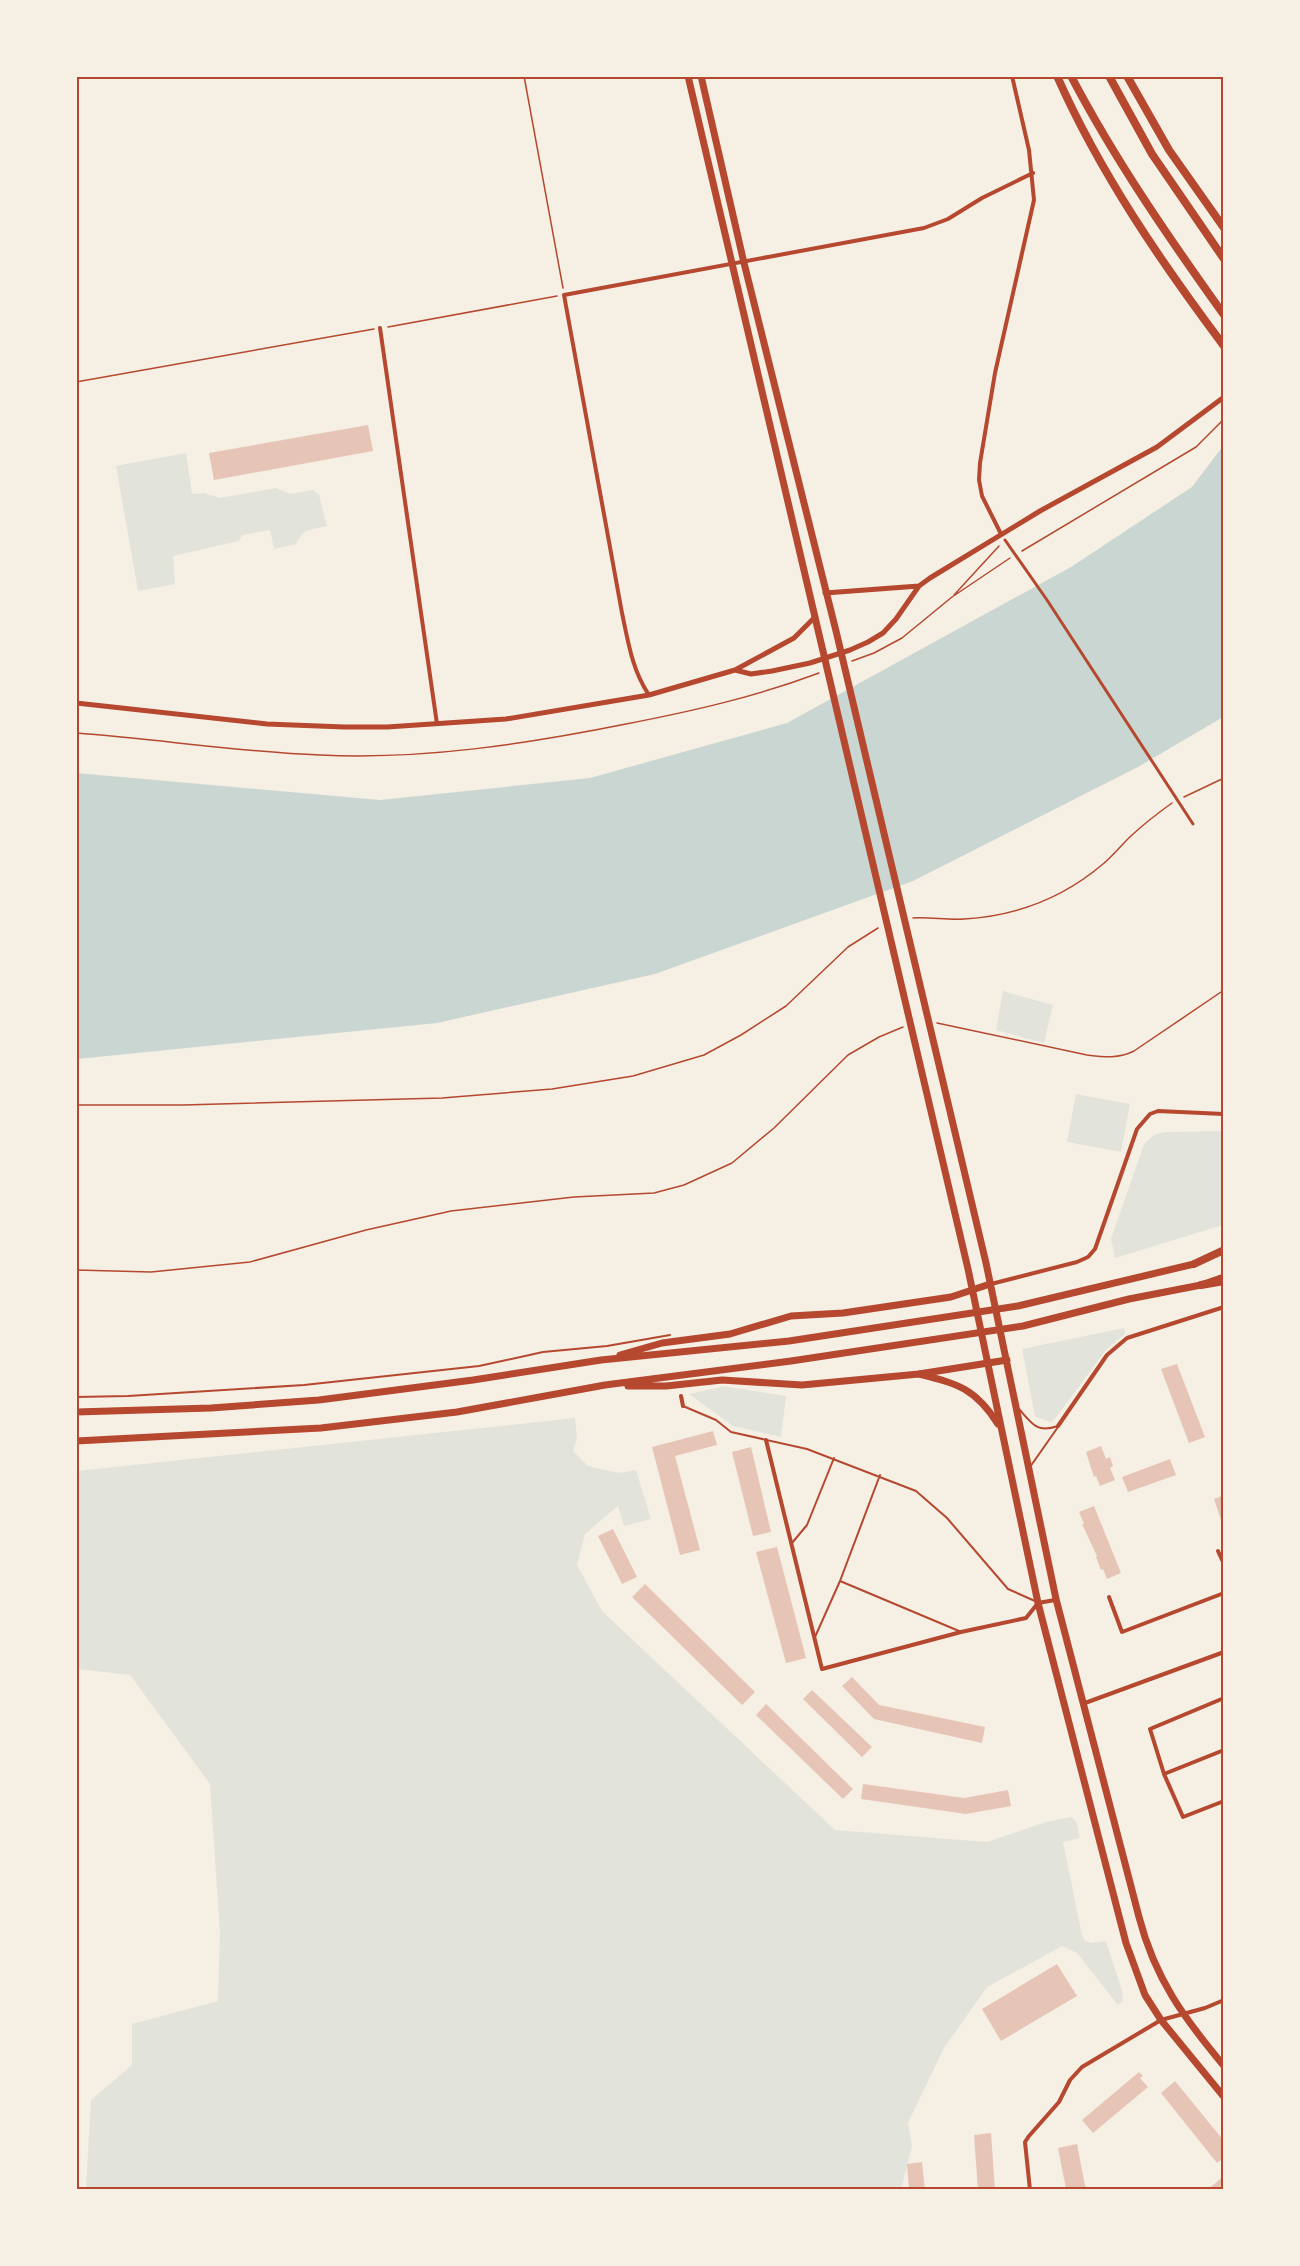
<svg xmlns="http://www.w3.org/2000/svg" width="1300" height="2266" font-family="'Roboto Condensed',sans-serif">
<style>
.green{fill:#e2e4dc}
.water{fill:#c9d6d2}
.building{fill:#e6c5b7}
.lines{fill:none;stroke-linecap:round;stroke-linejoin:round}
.path{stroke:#b5482f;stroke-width:1.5}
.service{stroke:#b5482f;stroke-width:2}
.pedestrian{stroke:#b5482f;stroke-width:3}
.minor{stroke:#b5482f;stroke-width:4}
.tertiary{stroke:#b5482f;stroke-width:5}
.primary{stroke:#b5482f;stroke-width:7}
.trunk{stroke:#b5482f;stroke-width:7}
.motorway{stroke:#b5482f;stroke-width:8}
.neatline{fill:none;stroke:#b5482f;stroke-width:2}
</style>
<rect width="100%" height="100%" fill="#f6efe4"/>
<path class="green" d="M186,453l6,41 12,-1 16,5 56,-10 14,6 23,-4 6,5 8,31c-17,4 -23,2 -31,18l-22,5 -4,-19 -28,5 -3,6 -66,15 2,28 -37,7 -22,-125z
M1003,991l50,14 -9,38 -48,-13z
M1076,1094l54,10 -9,48 -54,-10z
M1223,1131v94l-108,33 -4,-19 33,-95 10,-9 11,-3z
M1124,1328l1,6 -19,16 -52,70 -4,2 -15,-6 -13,-67z
M724,1386l62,10 -5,41 -48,-11 -44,-32z
M575,1418l2,20 -4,13 15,15 31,7 17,-3 15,49 -27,7 -6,-20 -33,28 -8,31 25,46 233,219 152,12 59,-20 25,-5 5,4 4,17 -17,4 19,93 3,6 7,2 14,-2 16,50 1,10 -5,4 -41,-52 -15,-7 -75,41 -43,61 -36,75 4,23 -11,43h-815l5,-89 41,-35v-41l86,-23 2,-69 -10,-148 -80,-109 -53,-6v-198z"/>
<path class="water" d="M1223,446v271l-85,50 -225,114 -258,93 -218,49 -360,36 -1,-286 304,27 210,-22 197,-55 284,-156 121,-80z"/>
<path class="building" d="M368,425l5,26 -159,29 -5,-27z
M1177,1364l28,73 -16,6 -28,-74z
M713,1431l4,14 -42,11 25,94 -20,5 -28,-108z
M1101,1446l5,13 4,-2 3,9 -3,2 5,12 -15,6 -4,-10 -2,1 -8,-25z
M751,1447l20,85 -18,4 -21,-84z
M1170,1459l6,16 -48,17 -6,-15z
M1224,1495v31h-1l-9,-27z
M1094,1506l27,67 -14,6 -4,-10 -2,1 -5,-13 1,-1 -15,-32h2l-5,-12z
M613,1529l24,48 -15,7 -24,-48z
M777,1547l29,111 -20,5 -30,-111z
M645,1584l110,108 -13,13 -110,-108z
M852,1677l27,28 106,22 -3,16 -108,-24 -32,-33z
M812,1690l60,57 -10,10 -59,-58z
M766,1704l87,85 -10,10 -87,-84z
M863,1784l101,14 44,-8 3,16 -45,8 -105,-15z
M1057,1964l20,32 -76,45 -19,-32z
M1139,2072l4,4 -3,2 8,9 -55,46 -11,-13z
M1175,2081l49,60v17l-7,5 -56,-70z
M991,2133l4,57h-17l-4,-55z
M1077,2144l8,42 8,4 -27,-1 -8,-41z
M922,2162l3,28h-16l-2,-26z
M1224,2176v14h-17z"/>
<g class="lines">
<path class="path" d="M524,76l39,212
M388,327l169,-31
M76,382l298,-53
M1022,551l174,-104 28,-28
M954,595l45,-49
M852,661l22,-8 28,-15 50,-41 58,-39
M76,733c82,6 163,19 244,22 103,5 206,-11 306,-31 67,-13 129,-27 193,-51
M1184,797l40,-19
M913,918c17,-1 34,2 51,1 52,-3 99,-21 139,-55 11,-9 19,-20 29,-29 12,-11 26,-22 40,-32
M937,1023l150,32c17,2 31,4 47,-4l90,-61
M76,1105h107l259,-7 110,-9 81,-13 71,-21 37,-20 45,-29 62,-59 30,-19
M76,1270l75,2 99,-10 116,-32 85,-19 123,-14 80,-4 30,-8 48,-22 42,-35 74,-73 31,-18 24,-10"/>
<path class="service" d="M76,1397l52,-1 176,-11 175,-19 64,-14 64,-6 63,-11
M683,1406l33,14 15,12 76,17 109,42 31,27 61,71 27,12
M1019,1409c14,16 18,24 39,17
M1030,1467l28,-40
M792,1543l15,-18 27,-67
M840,1581l119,50
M815,1637l25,-56 40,-106"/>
<path class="pedestrian" d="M1005,540l42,60 146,224"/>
<path class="minor" d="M380,328l57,396
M1001,534l-19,-38 -3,-16 1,-17 15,-90 39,-173 -5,-50 -17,-74
M649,695c-17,-25 -21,-54 -27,-82l-58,-318 360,-67 24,-9 34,-21 51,-25
M991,1284l86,-22 11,-5 7,-8 42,-120 13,-15 8,-3 66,3
M681,1396l2,10
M1058,1426l49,-71 20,-17 97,-31
M766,1440l56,229 139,-37 65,-14 12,-15 17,-3
M1218,1551l6,13
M1109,1597l13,35 102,-39
M1224,1698l-74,31 14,45 19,43 41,-16
M1085,1703l139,-51
M1164,1774l60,-24
M1030,2190l-5,-48 4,-6 30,-34 11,-22 12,-13 79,-47 44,-12 19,-8"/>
<path class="tertiary" d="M825,593l94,-7
M735,670l59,-32 21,-21
M76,703l191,21 77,3h43l119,-8 143,-24 86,-25 16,4 21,-3 38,-8 40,-13 18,-8 15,-9 13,-14 23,-33 11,-8 110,-67 117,-64 67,-50"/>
<path class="primary" d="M688,76l280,1193 70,334 88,340 19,52 16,25 63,77
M701,76l43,187 92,368 150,632 70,336 83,318c16,62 45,101 85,149
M919,1374c39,10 56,14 79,50"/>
<path class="trunk" d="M620,1355l42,-12 68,-9 61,-18 52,-3 108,-16 39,-13
M628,1386h38l56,-6 80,5 117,-11 88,-14
M76,1412l135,-4 108,-8 154,-20 128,-20 188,-19 229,-35 176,-42
M76,1441l245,-13 136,-16 148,-27 186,-24 232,-35 106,-27 72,-14 23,-8"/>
<path class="motorway" d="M1057,76c43,97 104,186 167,270
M1071,76c44,84 98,162 153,239
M1109,76l43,78 72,105
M1127,76l42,74 55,78
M1194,1264l30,-14
M1201,1285l23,-4"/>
</g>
<rect width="1300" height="2266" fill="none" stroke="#f6efe4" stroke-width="156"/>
<rect x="78" y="78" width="1144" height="2110" class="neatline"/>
</svg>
